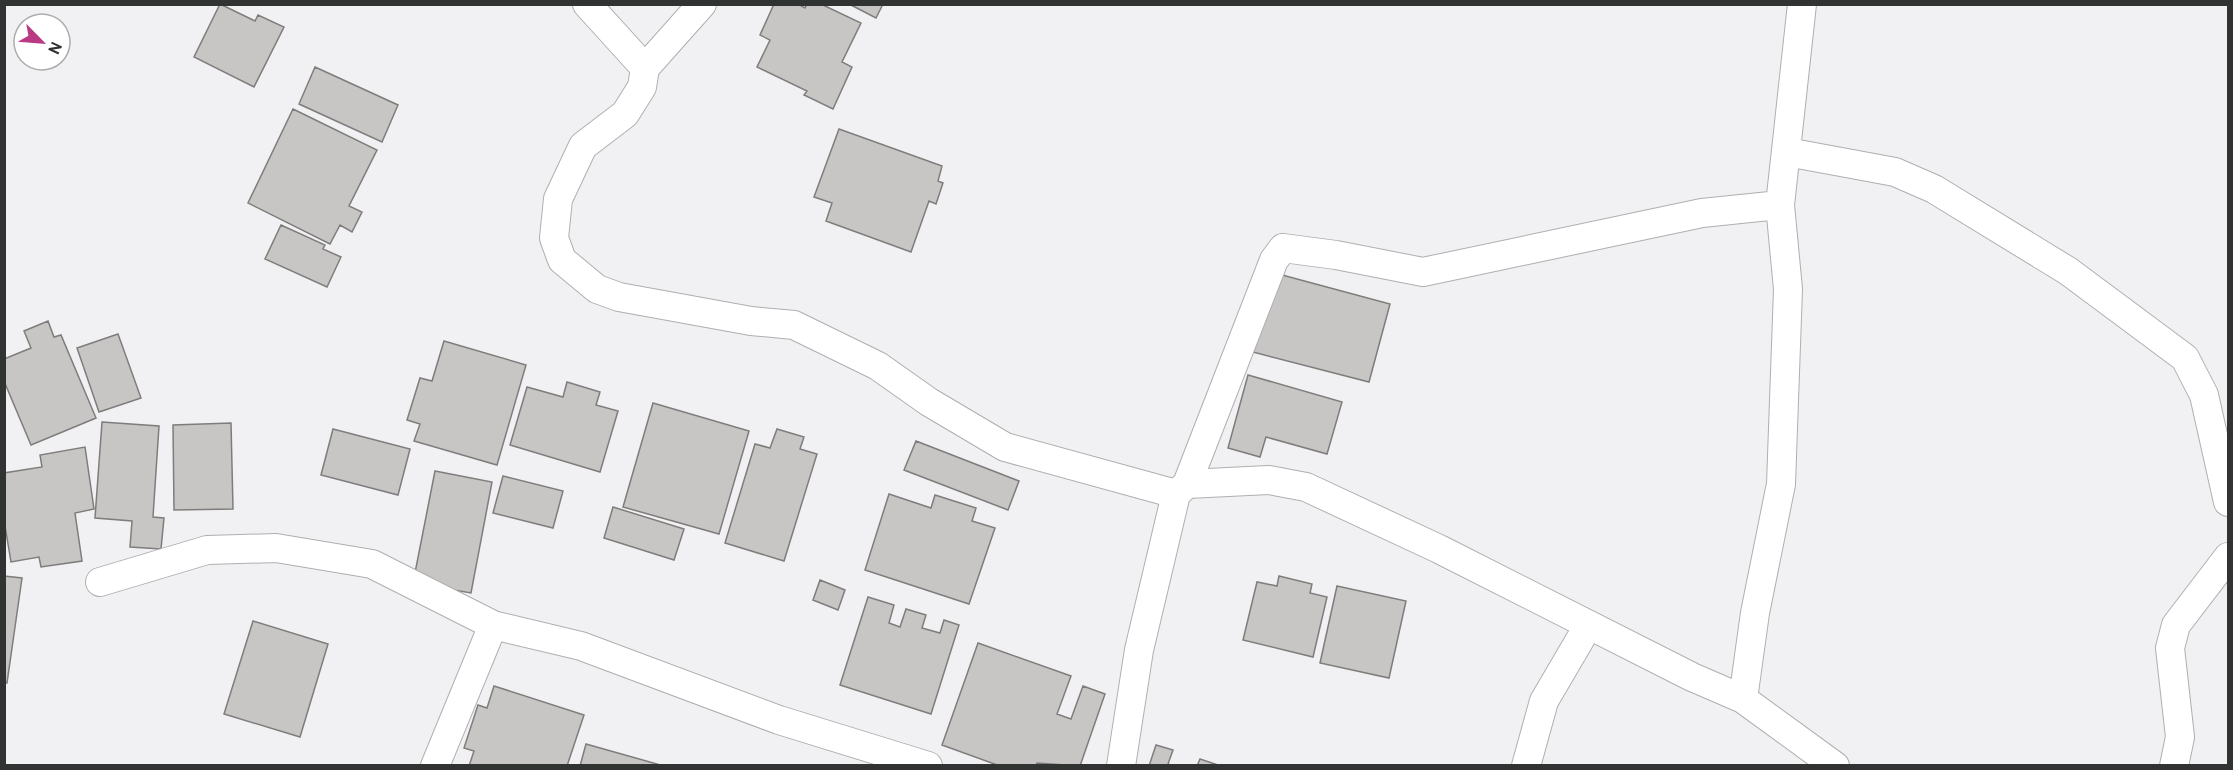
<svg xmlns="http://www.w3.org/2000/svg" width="2233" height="770" font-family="Overpass,sans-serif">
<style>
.building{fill:#c8c6c5;stroke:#7f7d7c;stroke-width:1.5}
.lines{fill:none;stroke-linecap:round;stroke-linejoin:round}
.street-casing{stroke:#afafb1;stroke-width:30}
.street{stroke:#fff;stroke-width:28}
</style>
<rect width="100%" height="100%" fill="#f1f1f4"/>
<path class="building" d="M220,4l35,17 3,-6 26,12 -30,60 -60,-30z
M774,4h24l7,4 2,-4h14l40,19 -19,39 10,5 -19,42 -29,-14 3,-4 -50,-24 13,-27 -10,-5z
M849,4h34l-7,14z
M315,67l83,38 -16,37 -83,-38z
M293,109l84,41 -28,56 13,6 -10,20 -12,-7 -10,19 -82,-41z
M839,129l103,37 -4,15 5,2 -7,21 -7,-3 -18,51 -85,-31 6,-18 -18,-6z
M281,225l44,20 -2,4 18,8 -14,30 -62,-28z
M1271,272l119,32 -21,78 -120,-31z
M48,321l6,16 7,-2 35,83 -65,27 -27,-64v-22l27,-11 -7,-17z
M118,334l23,64 -42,14 -22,-64z
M444,341l82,24 -29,100 -83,-24 6,-17 -13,-4 13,-42 12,3z
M1248,375l94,27 -15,52 -61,-17 -6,20 -32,-9z
M567,382l33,10 -4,13 22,6 -18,61 -90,-27 17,-58 36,10z
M653,403l96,28 -30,103 -96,-27z
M102,422l57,4 -6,91 11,1 -3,31 -31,-2 2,-26 -37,-3z
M231,423l2,86 -59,1 -1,-85z
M333,429l77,20 -12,46 -77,-20z
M777,429l27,8 -4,12 17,5 -33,107 -59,-18 30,-99 15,4z
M916,441l103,40 -11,29 -104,-40z
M85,447l9,62 -19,4 7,48 -41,6 -2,-10 -28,5 -7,-42v-47l38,-6 -2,-12z
M435,471l57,11 -21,111 -58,-10z
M503,476l60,15 -10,37 -60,-15z
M889,494l42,14 4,-13 41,13 -4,13 23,7 -26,76 -104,-34z
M613,507l71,22 -10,31 -70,-22z
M4,576l18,2 -15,105h-3z
M1279,576l33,8 -2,9 17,4 -14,60 -70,-17 14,-58 20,4z
M820,580l25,10 -7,20 -25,-10z
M1337,586l69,15 -17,77 -69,-15z
M868,597l26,8 -5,18 11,4 6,-18 20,6 -4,13 18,5 4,-13 15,5 -28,89 -91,-29z
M253,621l75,23 -28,93 -76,-23z
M978,643l93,33 -14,38 14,5 12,-33 22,8 -25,72 -43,-3 -1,3h-36l-58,-21z
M494,686l90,29 -17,51h-98l5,-15 -10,-3 14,-43 9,3z
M586,744l78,22h-84z
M1156,745l17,5 -5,14 5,2h-24z
M1200,759l21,7h-24z"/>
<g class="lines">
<defs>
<path id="street" d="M587,4l58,64 -3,19 -17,27 -42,32 -25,53 -4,39 8,22 35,29 22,8 132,24 43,4 84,41 51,36 76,45 171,47 11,-10 82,-4 37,7 133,62 253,128 51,22 92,67
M645,68l57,-64
M1787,152l108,20 39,17 134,82 117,87 19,37 24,107
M1187,484l87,-224 9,-12 53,7 87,17 279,-59 78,-8
M100,582l107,-32 69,-2 96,16 121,61 88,21 198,74 149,46
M1743,699l12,-86 26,-129 7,-195 -8,-84 22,-201
M435,766l58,-141
M1121,766l18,-116 37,-156
M1526,766l18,-65 44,-75
M2174,766l6,-29 -10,-89 6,-23 52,-68"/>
</defs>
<use href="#street" class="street-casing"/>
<use href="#street" class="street"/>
</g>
<rect width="2233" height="770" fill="none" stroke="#313232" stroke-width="12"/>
<g transform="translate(42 42) rotate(115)"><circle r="28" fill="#ffffff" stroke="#adadad" stroke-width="1.5"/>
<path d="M0-4.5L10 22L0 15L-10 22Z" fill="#ba3983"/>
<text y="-9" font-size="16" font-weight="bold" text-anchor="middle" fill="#313232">N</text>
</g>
</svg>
